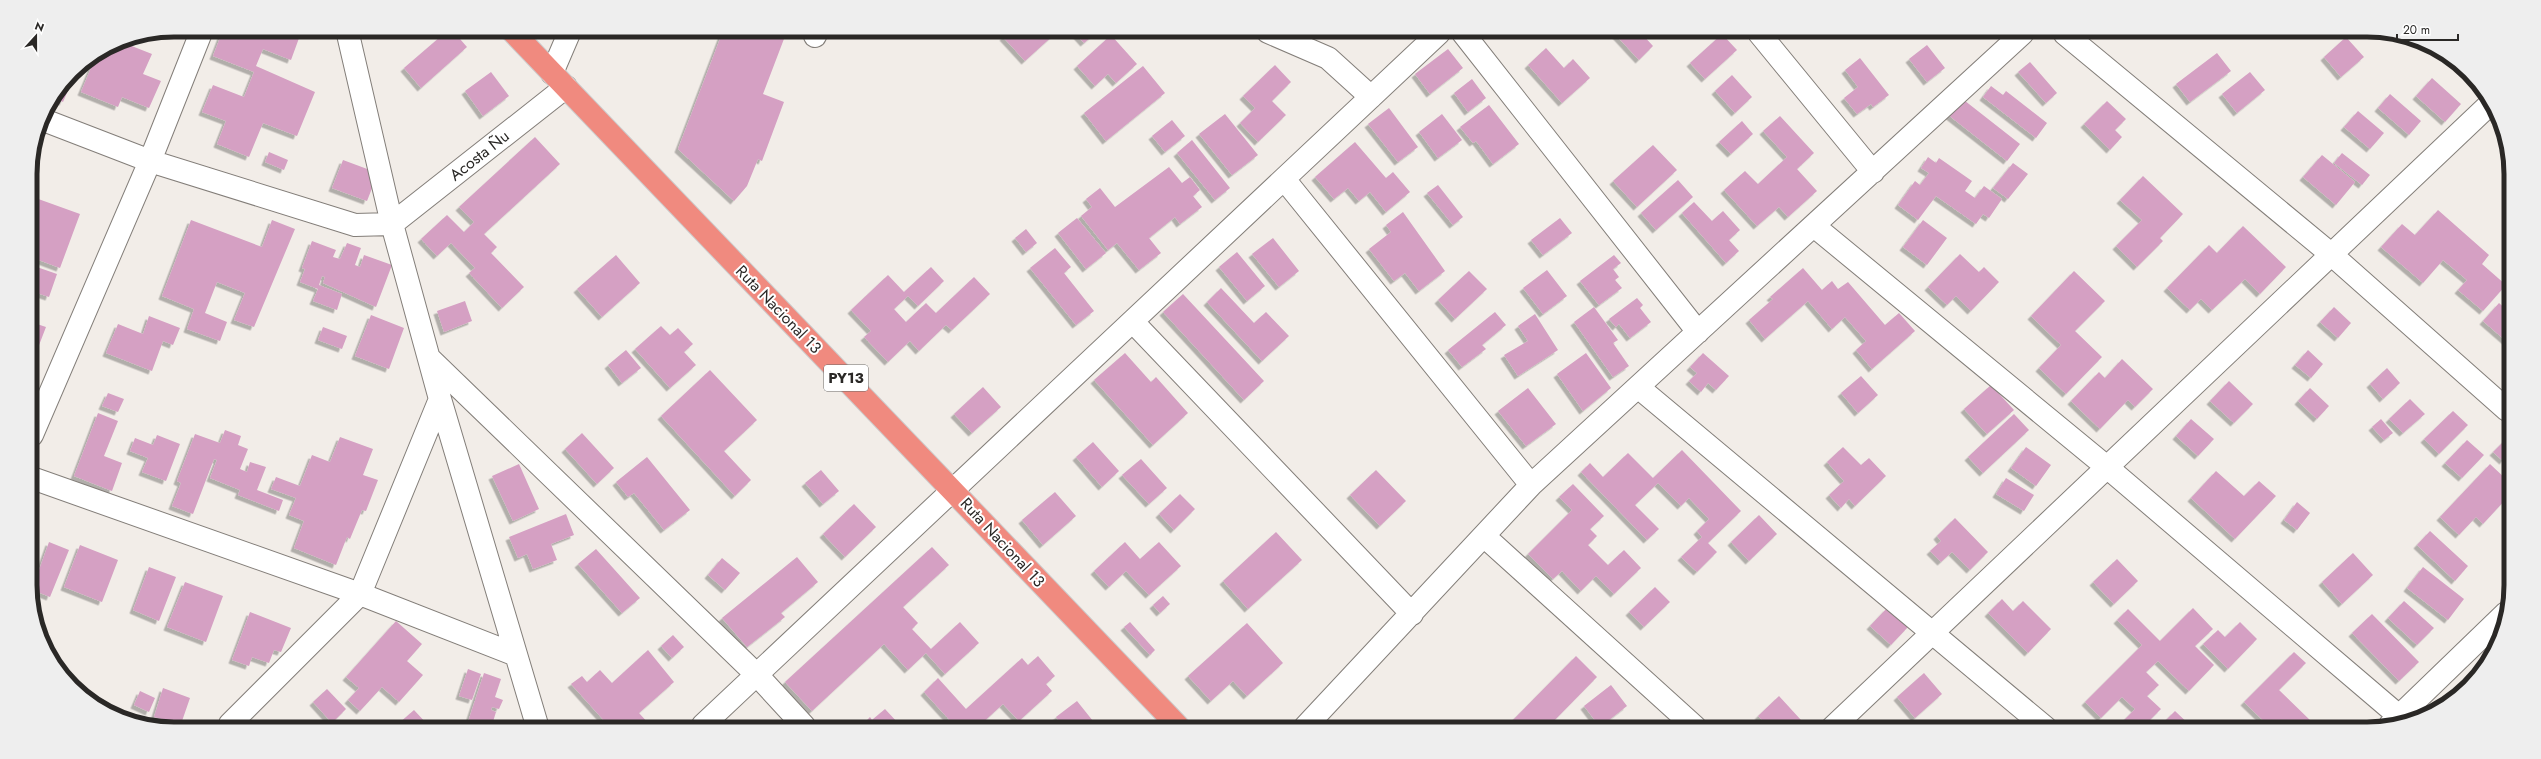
<svg xmlns="http://www.w3.org/2000/svg" width="2541" height="759" font-family="Jost,sans-serif">
<style>
.building{fill:#d5a0c3;filter:url(#shadow)}
.lines{fill:none;stroke-linecap:round;stroke-linejoin:round}
.minor-casing{stroke:#837e79;stroke-width:24}
.trunk-casing{stroke:#cccbcb;stroke-width:24}
.minor{stroke:#fff;stroke-width:22}
.trunk{stroke:#f08a7f;stroke-width:22}
.labels{text-anchor:middle;stroke-width:4;stroke-linejoin:round;paint-order:stroke}
.shield{fill:#fff;stroke:#6a6867;stroke-width:1}
.shield-label{font-size:15px;font-weight:bold;fill:#2a2826}
.street-label{font-size:16px;fill:#2a2826;stroke:#fff}
.rim{fill:none;stroke:#2a2826;stroke-width:5}
</style>
<defs>
<filter id="shadow"><feDropShadow dx="-3.5" dy="3.5" stdDeviation="0" flood-color="#0004"/></filter>
</defs>
<rect width="100%" height="100%" fill="#f2ede8"/>
<path class="building" d="M223,30h79l-11,30 -28,-11 -7,17 59,26 -18,44 -34,-13 -14,34 -32,-13 9,-23 -24,-9 11,-27 31,12 10,-25 -41,-16z
M447,31h6l14,16 -46,41 -17,-20z
M723,31l21,8 3,-8h40l-24,63 21,8 -22,59 -4,-2 -11,27 -13,15 -56,-52z
M1009,32h48l-32,29 -22,-24z
M1074,32h23l-13,11z
M1614,33h27l12,13 -14,14z
M1722,34l15,16 -32,29 -15,-16z
M1111,35l26,29 -21,19 -8,-9 -13,12 -18,-20z
M2346,37l18,20 -23,20 -17,-20z
M119,41l33,13 -9,20 18,7 -12,27 -27,-11 -4,10 -37,-15 10,-24 -8,-3z
M1927,45l18,23 -18,14 -18,-23z
M1546,48l18,20 9,-9 17,19 -28,25 -34,-38z
M1448,49l15,19 -33,26 -15,-20z
M2217,53l14,18 -41,31 -14,-18z
M1860,58l29,37 -16,12 -2,-3 -14,10 -13,-16 14,-11 -13,-17z
M2030,62l27,31 -11,10 -28,-31z
M1275,65l16,17 -19,19 14,14 -28,27 -18,-19 15,-15 -12,-12z
M1143,66l22,27 -59,48 -22,-28z
M491,72l18,24 -26,20 -18,-25z
M2250,72l15,18 -28,23 -15,-19z
M1732,75l20,22 -17,16 -20,-22z
M69,77l4,2 -10,23 -8,-4z
M2432,78l29,26 -16,18 -29,-26z
M1472,79l14,19 -18,14 -14,-19z
M1991,86l12,9 3,-4 41,32 -11,15 -53,-41z
M2390,94l31,27 -12,14 -31,-27z
M1960,97l60,47 -13,17 -60,-47z
M2107,101l19,18 -11,11 7,7 -12,13 -26,-26z
M1489,105l30,39 -26,20 -17,-23 -3,2 -13,-16z
M1389,108l29,39 -20,15 -30,-38z
M2358,111l26,22 -14,16 -26,-22z
M1225,114l33,41 -26,20 -33,-41z
M1442,114l20,26 -24,18 -19,-26z
M1780,116l34,37 -17,16 20,22 -29,26 -9,-10 -22,19 -33,-36 21,-19 13,13 29,-27 -24,-26z
M1172,120l13,16 -20,16 -13,-16z
M1742,121l11,13 -22,20 -12,-12z
M535,137l25,27 -76,70 13,13 -6,6 33,34 -22,21 -33,-35 6,-5 -24,-25 -14,13 -16,-17 26,-24 17,17 10,-10 -15,-15z
M1192,140l38,48 -15,12 -38,-47z
M1355,142l31,36 7,-6 17,20 -24,20 -16,-20 -11,9 -11,-13 -14,11 -19,-22z
M1653,145l24,25 -40,37 -24,-26z
M269,152l19,8 -4,10 -19,-8z
M2342,153l28,22 -8,10 -28,-22z
M2322,155l33,27 -19,23 -33,-28z
M1928,157l8,6 3,-5 33,23 -7,10 10,7 9,-12 18,13 -13,19 -6,-4 -7,10 -40,-28 -18,24 -20,-15 17,-24 5,4 9,-12 -8,-5z
M343,160l35,13 -11,28 -35,-13z
M2013,163l15,11 -20,25 -15,-11z
M1169,167l13,16 8,-6 10,13 -7,6 9,11 -22,17 -5,-7 -26,21 12,15 -22,17 -22,-27 -9,7 -27,-34 11,-9 -6,-8 14,-11 15,19z
M2143,176l40,38 -23,24 3,3 -26,26 -21,-21 26,-26 -22,-20z
M1678,180l15,17 -37,33 -15,-17z
M1438,185l25,32 -10,8 -26,-32z
M30,196l50,18 -20,54 -29,-11z
M1694,202l18,19 11,-10 17,19 -11,10 10,11 -13,12 -44,-50z
M2438,210l51,45 -7,9 24,21 -23,26 -25,-21 9,-10 -24,-20 -20,23 -42,-36 21,-23 13,11z
M1403,212l42,59 -26,20 -14,-18 -11,8 -25,-32 22,-17 -5,-7z
M1077,218l29,35 -20,16 -28,-36z
M1560,218l12,15 -29,22 -12,-15z
M191,220l71,27 10,-27 23,9 -41,98 -20,-7 11,-27 -28,-11 -12,31 22,9 -7,19 -33,-12 7,-20 -32,-13z
M1923,220l24,18 -20,27 -24,-18z
M2243,226l43,41 -26,27 -15,-15 -33,31 -11,-11 -11,11 -23,-22 42,-43 8,8z
M1026,229l11,14 -11,9 -11,-14z
M1273,238l26,33 -20,16 -27,-33z
M312,241l24,9 -3,7 7,2 7,-16 14,5 -6,17 5,2 4,-12 28,10 -16,42 -53,-24 2,-6 -3,-1 -3,9 23,9 -5,16 -24,-9 5,-12 -18,-7 5,-13 -3,-1z
M1055,248l16,19 -7,6 30,38 -18,14 -46,-57z
M1237,252l28,34 -18,15 -28,-34z
M1960,254l19,18 5,-5 15,15 -28,29 -15,-15 -9,9 -19,-18z
M616,255l24,28 -38,34 -25,-28z
M1614,255l7,8 -8,6 6,8 -4,3 7,8 -23,17 -19,-24z
M31,265l26,9 -8,23 -18,-6z
M931,267l13,14 -26,25 -10,-10 -14,13 12,13 20,-19 10,10 38,-36 16,17 -38,36 -6,-5 -27,26 -9,-10 -22,21 -24,-25 7,-6 -20,-21 37,-35 16,17z
M1803,268l19,22 10,-9 6,8 10,-7 37,43 14,-12 16,18 -43,38 -16,-19 10,-9 -21,-24 -13,12 -24,-28 -43,38 -16,-19 24,-21 -3,-2z
M1547,270l20,26 -24,18 -20,-26z
M1469,271l18,18 -32,30 -17,-19z
M2074,271l31,30 -30,30 27,26 -36,37 -27,-26 22,-23 -30,-29z
M1221,288l33,35 12,-11 23,24 -27,25 -55,-59z
M1183,294l81,87 -20,19 -81,-88z
M1637,298l6,7 -3,3 11,14 -21,16 -11,-14 -3,3 -7,-8z
M465,301l7,20 -28,11 -7,-21z
M2499,303l9,8 -2,30 -23,-20z
M1594,307l24,33 -5,3 16,23 -16,11 -39,-55z
M2334,307l17,16 -13,15 -18,-16z
M1495,312l11,13 -24,20 4,4 -24,18 -14,-17z
M1535,314l23,36 -40,26 -14,-21 24,-14 -10,-15z
M371,315l33,13 -15,41 -34,-13z
M149,316l31,12 -7,17 -10,-4 -11,30 -46,-18 12,-29 25,10z
M31,322l15,5 -10,26 -5,-2z
M661,326l9,9 8,-7 15,16 -9,8 12,13 -26,23 -35,-39z
M323,327l24,9 -5,13 -24,-9z
M626,350l15,18 -19,15 -14,-18z
M2308,350l15,14 -12,14 -16,-13z
M1125,353l26,29 5,-5 32,36 -35,32 -59,-65z
M1586,353l25,35 -28,23 -26,-37z
M1703,353l26,23 -13,14 -8,-7 -7,9 -12,-11 8,-8 -7,-6z
M2122,359l31,30 -18,18 -7,-7 -28,29 -29,-28 28,-29 6,6z
M2387,368l13,15 -17,16 -13,-15z
M710,370l47,50 -33,31 27,29 -16,16 -74,-80z
M1861,376l17,19 -20,18 -17,-20z
M2229,381l24,23 -19,19 -24,-22z
M1991,385l23,25 -27,24 -23,-25z
M983,387l18,20 -29,26 -18,-19z
M1528,388l28,36 -30,22 -28,-35z
M2310,388l19,18 -12,13 -19,-18z
M108,393l16,6 -6,13 -16,-6z
M2410,399l15,15 -22,19 -14,-14z
M2453,411l15,14 -29,29 -15,-15z
M98,413l20,8 -14,35 18,7 -10,28 -38,-15z
M2014,414l15,16 -46,43 -15,-16z
M2191,419l23,20 -16,17 -22,-20z
M2381,419l12,14 -9,7 -12,-13z
M225,430l16,6 -3,9 10,4 -8,20 7,3 3,-10 16,5 -9,23 26,10 -4,11 -41,-16 2,-5 -30,-12 7,-18 -3,-1 -21,55 -21,-8 9,-23 -4,-2 18,-47 25,9z
M582,433l32,35 -17,16 -32,-35z
M157,435l23,9 -14,37 -24,-9 6,-14 -18,-7 5,-13 18,7z
M340,437l33,12 -10,26 15,5 -12,31 -4,-1 -12,29 -3,-2 -11,28 -42,-17 10,-27 -15,-6 7,-17 -25,-9 5,-12 24,9 12,-31 18,7z
M2507,438v18l-4,5 -10,-9z
M2467,440l17,15 -22,23 -17,-15z
M1093,442l26,29 -17,16 -26,-30z
M1843,447l18,18 8,-7 17,18 -31,30 -6,-7 -8,9 -12,-13 15,-14 -17,-19z
M2026,447l25,18 -15,21 -25,-18z
M1682,450l59,61 -33,32 9,9 -20,20 -16,-15 21,-20 -5,-6 12,-12 -20,-21 -8,8 -23,-23 -23,22 24,24 -12,11 -66,-68 9,-9 13,14 25,-24 25,25z
M647,457l43,53 -26,20 -30,-37 -6,4 -12,-15z
M1141,459l26,29 -18,16 -27,-29z
M519,464l20,45 -26,12 -21,-45z
M2490,464l17,16v18l-24,26 -7,-7 -17,18 -19,-18z
M821,470l18,21 -16,13 -18,-21z
M1376,470l30,31 -26,25 -30,-31z
M2216,471l28,25 15,-15 17,15 -41,43 -44,-41z
M2006,478l28,17 -10,16 -28,-17z
M1573,484l31,32 -14,13 7,7 -9,9 20,20 16,-15 17,18 -27,26 -18,-18 -15,15 -19,-20 -9,8 -25,-25 44,-44 -13,-13z
M1055,492l21,24 -33,29 -21,-25z
M1180,494l15,15 -21,21 -15,-16z
M2297,502l13,11 -13,17 -13,-10z
M854,504l22,23 -31,30 -22,-23z
M566,514l8,21 -23,9 6,16 -24,9 -6,-15 -9,4 -9,-21z
M1759,515l18,19 -28,27 -18,-19z
M1955,518l33,34 -18,18 -18,-18 -11,10 -11,-11 11,-10 -4,-5z
M2430,531l38,35 -13,15 -38,-36z
M1276,532l26,28 -54,49 -25,-28z
M49,542l20,8 -19,47 -17,-7v-19l5,2z
M1125,542l15,17 19,-17 22,24 -32,29 -23,-24 -17,16 -15,-16z
M80,545l38,15 -16,42 -38,-15z
M932,547l17,18 -46,42 15,16 -6,6 19,20 29,-27 19,21 -34,31 -19,-21 -18,17 -24,-26 -72,67 -27,-29z
M596,549l44,49 -18,15 -44,-49z
M2353,553l20,22 -31,29 -20,-22z
M797,557l21,25 -37,31 4,4 -38,30 -25,-29z
M722,558l18,15 -15,17 -17,-15z
M2117,559l21,22 -24,23 -21,-22z
M149,567l27,10 -17,44 -26,-11z
M2423,567l41,32 -16,21 -41,-32z
M185,582l38,14 -17,46 -39,-15z
M1655,587l15,15 -26,25 -15,-15z
M1163,596l7,8 -10,9 -7,-8z
M2002,599l11,12 10,-10 28,28 -23,24 -40,-40z
M2404,601l30,27 -17,17 -29,-27z
M1887,608l21,19 -17,18 -21,-19z
M2193,608l20,21 -18,17 19,19 -25,26 -31,-30 -12,11 13,13 -12,11 14,13 -19,19h-9l-9,-8 11,-11 -13,-12 -21,21 -16,-16 57,-57 -25,-25 11,-11 32,32z
M250,612l41,16 -10,24 -7,-2 -5,13 -17,-6 -3,9 -17,-6z
M2372,614l47,48 -20,19 -47,-48z
M396,621l26,23 -15,17 16,14 -24,27 -17,-15 -22,24 -12,-11 11,-12 -13,-11z
M1130,622l25,28 -5,5 -26,-28z
M2240,622l17,17 -29,30 -25,-25 15,-14 7,7z
M1247,623l36,40 -36,33 -14,-15 -22,20 -23,-25z
M673,635l11,12 -12,11 -11,-12z
M648,650l26,32 -35,31 11,12h-42l-37,-41 11,-8 5,6 13,-12 12,13z
M2294,652l12,11 -27,27 34,33 -6,6 -36,-1 -27,-26z
M1038,656l17,20 -9,8 6,7 -33,30 -16,-17 -24,22h-24l-31,-34 14,-14 28,31 56,-51 6,7z
M1576,656l21,21 -49,50h-42z
M468,669l13,5 -9,26 -13,-4z
M484,673l17,6 -6,18 8,3 -4,9 -7,-2 -1,3 5,2 -4,13h-25z
M1924,673l18,21 -27,24 -18,-21z
M1611,685l16,21 -27,21 -16,-21z
M163,688l27,10 -9,26 -27,-7z
M327,689l19,20 -14,14 -19,-21z
M140,691l15,7 -6,14 -15,-7z
M1779,696l22,24 -8,8 -24,-1 -11,-11z
M1077,701l20,25h-39l3,-2 -5,-7z
M93,702l26,11 -1,3 -16,-6z
M885,709l14,15 -2,2h-36l9,-9 2,3z
M414,710l14,15h-31z
M2175,711l18,17h-35z"/>
<g class="lines">
<defs>
<path id="minor" d="M347,30l45,194 48,175 97,326
M1268,32l60,26 43,39
M1463,33l235,299
M1759,33l114,139
M2065,34l267,221 175,155
M815,36l2,-5
M552,73l18,-42
M41,119l109,42 205,64 37,-1 174,-137
M1284,179l247,306
M1814,226l294,242 298,254
M1133,322l279,292
M429,358l328,317 47,51
M1638,387l408,341
M32,435l118,-274 52,-131
M32,478l328,116 156,61
M1484,536l211,191
M230,724l130,-130 80,-195
M703,725l736,-692
M2390,725l116,-112
M1305,727l226,-242 491,-451
M1832,728l659,-625"/>
<path id="trunk" d="M512,31l666,695"/>
</defs>
<use href="#minor" class="minor-casing"/>
<use href="#trunk" class="trunk-casing"/>
<use href="#minor" class="minor"/>
<use href="#trunk" class="trunk"/>
</g>
<g class="labels">
<rect class="shield" x="824" y="365" width="44" height="26" rx="3"/>
<g class="shield-label">
<text x="846" y="383">PY13</text>
</g>
<g class="street-label">
<text transform="translate(479 155) rotate(-38)" y="6">Acosta Ñu</text>
<text transform="translate(779 309) rotate(46)" y="6">Ruta Nacional 13</text>
<text transform="translate(1003 542) rotate(47)" y="6">Ruta Nacional 13</text>
</g>
</g>
<path d="M0 0H2541V759H0ZM174 37H2367A137 137 0 0 1 2504 174V585A137 137 0 0 1 2367 722H174A137 137 0 0 1 37 585V174A137 137 0 0 1 174 37Z" fill="#eee" fill-rule="evenodd"/>
<path class="rim" d="M174 37H2367A137 137 0 0 1 2504 174V585A137 137 0 0 1 2367 722H174A137 137 0 0 1 37 585V174A137 137 0 0 1 174 37Z"/>
<g transform="translate(36 36) rotate(21)" stroke="#ffffff" stroke-width="3" paint-order="stroke">
<path d="M0-3L7 15L0 10L-7 15Z" fill="#2a2826"/>
<text y="-6" font-size="11" font-weight="bold" text-anchor="middle" fill="#2a2826">N</text>
</g>
<path d="M2397 34v6h61v-6" fill="none" stroke="#2a2826" stroke-width="2"/>
<text x="2403" y="34" font-size="12" fill="#2a2826" stroke="#ffffff" stroke-width="3" paint-order="stroke">20 m</text>
</svg>
